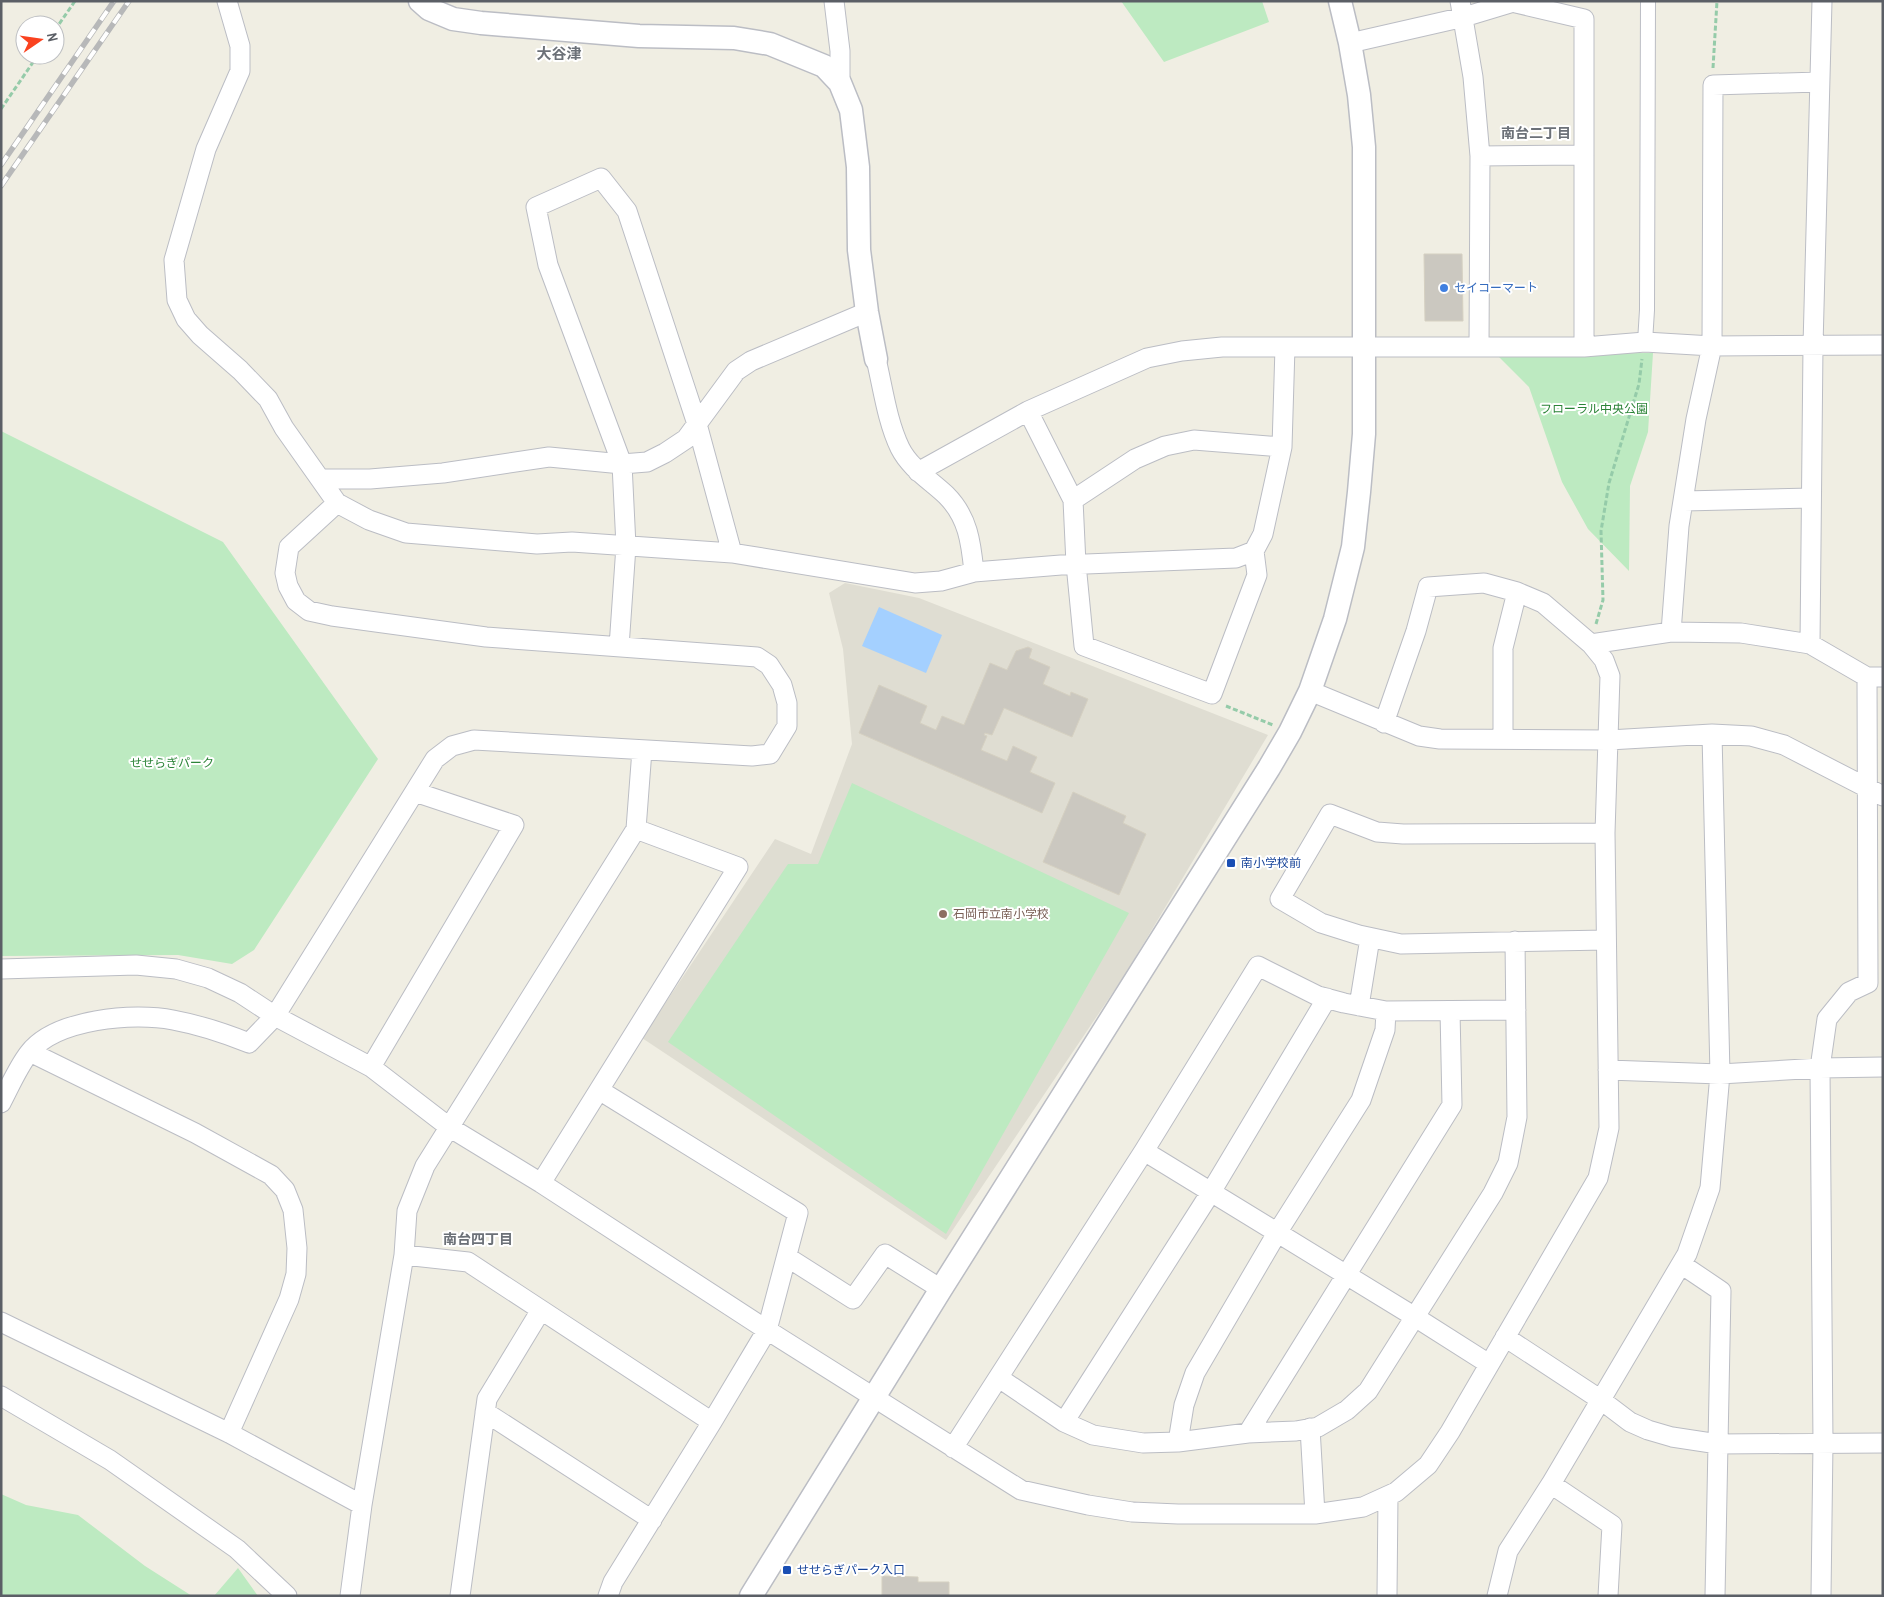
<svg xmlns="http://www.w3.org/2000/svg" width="1884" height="1597" font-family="'Archivo Narrow','Noto Sans JP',sans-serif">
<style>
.education{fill:#dfddd2}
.green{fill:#bdeac1}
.water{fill:#a4d0ff}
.building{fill:#cbc8c0;stroke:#d5d0c1}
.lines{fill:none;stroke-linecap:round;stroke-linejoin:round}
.pedestrian-casing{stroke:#bbbdc4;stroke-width:16}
.minor-casing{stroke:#bbbdc4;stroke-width:21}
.tertiary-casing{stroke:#bbbdc4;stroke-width:25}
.path{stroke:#95cba9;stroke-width:3;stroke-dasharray:5 2.5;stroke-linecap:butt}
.pedestrian{stroke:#fff;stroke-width:14}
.minor{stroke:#fff;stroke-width:19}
.tertiary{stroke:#fff;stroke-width:22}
.rail-casing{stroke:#b7b8b9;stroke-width:5.5}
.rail{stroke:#fff;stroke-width:4;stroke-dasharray:11;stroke-linecap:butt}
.shop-dot{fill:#3f7fe0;stroke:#fff;stroke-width:2}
.transit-dot{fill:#1a4fb4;stroke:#fff;stroke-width:2}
.education-dot{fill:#8d6e63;stroke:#fff;stroke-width:2}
.labels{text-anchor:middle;stroke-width:4;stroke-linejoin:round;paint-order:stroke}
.shop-label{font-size:12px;fill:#366cbe;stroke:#fff;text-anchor:start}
.park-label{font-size:12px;fill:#2c8438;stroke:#fff}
.transit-label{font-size:12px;fill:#164399;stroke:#fff;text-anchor:start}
.education-label{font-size:12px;fill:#785e54;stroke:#fff;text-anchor:start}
.neighbourhood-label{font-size:14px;font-weight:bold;fill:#6c7178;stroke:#fff}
.quarter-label{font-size:15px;font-weight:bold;fill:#6c7178;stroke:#fff}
</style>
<rect width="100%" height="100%" fill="#f0eee3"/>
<path class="education" d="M845,583l74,15 349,137 -142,238 -180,267 -304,-202 133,-199 36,15 41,-110 -9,-95 -14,-56z"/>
<path class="green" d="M1121,1h141l7,21 -105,40z
M1653,353l-5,79 -18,54 -1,85 -41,-42 -26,-47 -33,-95 -33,-33z
M1,431l222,111 155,217 -124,191 -22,14 -54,-9 -177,1z
M852,783l277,130 -183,321 -278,-192 120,-178h30z
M1,1494l25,11 52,10 67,51 47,30h-191z
M238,1568l20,28h-44z"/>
<path class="water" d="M879,607l63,28 -16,38 -64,-27z"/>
<path class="building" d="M1424,254h38l1,67h-38z
M1028,647l4,2 -3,9 21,9 -7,17 27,12 1,-4 17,7 -16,38 -68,-29 -12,27 -7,-2 -1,2 3,1 -6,14 26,11 6,-15 24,11 -7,15 25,11 -13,30 -183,-80 20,-48 48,21 -7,17 16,7 6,-14 22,9 26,-62 17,7 9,-19z
M1073,792l53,24 -3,7 23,11 -27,61 -76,-33z
M882,1576l36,1v5h31v14h-67z"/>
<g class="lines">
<defs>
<path id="pedestrian" d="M1645,342l2,-32 1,-309"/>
<path id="minor" d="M227,1l13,45v25l-34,78 -32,111 3,40 9,19 14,16 40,35 28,29 16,29 53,75 32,17 37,13 131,11 35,-2 160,11 183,30 26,-2 33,-9 87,-7 175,-7 18,-7
M834,1l6,50v32
M1460,1l13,76 7,79 -1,191
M1516,3l68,16v328
M1350,43l114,-26 53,-16
M1480,156l104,-1
M876,359c7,29 11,62 24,89 10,20 30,32 46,47 22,22 25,47 28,77
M1028,411l45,89 3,64 8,82 128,48 45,-119 -3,-24 9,-17 19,-87 3,-100
M918,472l110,-61 119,-53 35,-7 40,-4h362l61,-5 67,4 171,-1
M321,479h49l73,-6 106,-16 73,7 25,-2 18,-9 21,-14 50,-68 15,-10 116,-49
M1073,500l62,-41 30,-13 29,-6 88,7
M1684,501l127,-3
M1671,632l8,-106 17,-107 16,-73 1,-261 106,-3
M1591,644l80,-12 70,1 69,11 57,33h16
M1810,644l3,-298 9,-345
M619,647l7,-101 -4,-82 -74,-199 -12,-58 65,-29 26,33 70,213 35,129
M1310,691l109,45 21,3 169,1 103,-6 39,2 33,9 99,51
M1503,739v-91l14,-56
M1605,833l-202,1 -26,-2 -47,-18 -50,85 41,24 38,12 42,9 205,-4
M1,969l135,-4 40,4 32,9 32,15 35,23 96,51 78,60 92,56 226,147 254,160 67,15 44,7 46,2h137l48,-7 33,-15 32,-27 22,-33 148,-254 11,-50 -4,-295 5,-157 -6,-16 -13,-16 -48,-41 -26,-11 -33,-9 -56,4 -12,44 -32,92
M1359,1006l11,-68
M30,1052l165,81 76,42 14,15 8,20 4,38 -1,26 -7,25 -60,134
M371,1067l143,-242 -99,-33
M1608,1070l112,4 100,-6 63,-1
M1,1103c9,-17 17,-36 28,-50 26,-34 105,-41 144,-33 27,5 51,13 76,23l26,-27 160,-257 17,-13 22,-6 278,16 18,-2 17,-28v-23l-5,-18 -13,-20 -12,-8 -271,-20 -154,-21 -23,-5 -13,-10 -8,-15 -3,-13 4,-26 48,-44
M1144,1151l271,166 74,47
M541,1183l58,-93
M404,1255l64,7 244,160
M787,1257l66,42 32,-45 56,35
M1681,1264l40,27 -6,305
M1,1322l228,111 133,72
M1505,1337l96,63 29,22 18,8 24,7 46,7 165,-1
M999,1378l65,44 29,13 50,8 35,-1 70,-9 48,-2 22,-4 29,-17 21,-19 125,-198 15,-30 9,-46 -2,-176
M1,1396l109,64 127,89 50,47
M485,1412l167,108
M1064,1422l147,-230 116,-194
M1310,1428l5,86
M1248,1433l204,-328 -2,-94
M1178,1442l6,-37 11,-32 82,-140 84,-133 24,-70 1,-19
M953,1448l191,-297 114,-185 60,30 26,7 42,8 130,-1
M1551,1484l61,41 -4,71
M350,1596l12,-91 42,-250 3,-44 18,-45 211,-337 6,-79
M460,1596l27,-197 54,-89
M608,1596l5,-14 99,-160 55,-92 31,-117 -199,-123 139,-223 -102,-38
M1387,1596l1,-100
M1497,1596l11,-45 43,-67 136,-230 23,-66 10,-114 -8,-340
M1821,1596l2,-153 -3,-375 7,-49 22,-27 19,-9 -1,-306"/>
<path id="tertiary" d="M420,1l9,8 24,10 28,4 158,13 95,2 36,6 54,22 16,17 11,27 7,57 1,83 8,62 9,47
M751,1596l190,-307 328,-521 21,-36 20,-41 25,-72 18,-72 6,-55 5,-58v-287l-5,-52 -9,-52 -10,-42"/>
</defs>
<use href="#pedestrian" class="pedestrian-casing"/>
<use href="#minor" class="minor-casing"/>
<use href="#tertiary" class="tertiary-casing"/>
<path class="path" d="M55,30l20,-29
M1713,68l4,-67
M1,109l37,-54
M1596,624l7,-24 -2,-69 8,-48 30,-99 3,-25
M1226,706l47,19"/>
<use href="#pedestrian" class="pedestrian"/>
<use href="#minor" class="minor"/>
<use href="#tertiary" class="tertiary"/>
<defs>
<path id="rail" d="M1,165l113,-164
M1,186l128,-185"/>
</defs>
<use href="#rail" class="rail-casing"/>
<use href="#rail" class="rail"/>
</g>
<circle class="shop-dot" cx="1444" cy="288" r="5"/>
<g class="transit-dot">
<rect x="1226" y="858" width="10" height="10" rx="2.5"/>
<rect x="782" y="1565" width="10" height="10" rx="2.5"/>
</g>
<circle class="education-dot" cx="943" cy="914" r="5"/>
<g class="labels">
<g class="shop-label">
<text x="1454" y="292">セイコーマート</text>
</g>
<g class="park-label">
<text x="1594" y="413">フローラル中央公園</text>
<text x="172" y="767">せせらぎパーク</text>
</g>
<g class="transit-label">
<text x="1241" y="867">南小学校前</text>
<text x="797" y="1574">せせらぎパーク入口</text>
</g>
<g class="education-label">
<text x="953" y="918">石岡市立南小学校</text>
</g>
<g class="neighbourhood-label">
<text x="1536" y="138">南台二丁目</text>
<text x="478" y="1244">南台四丁目</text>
</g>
<g class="quarter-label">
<text x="559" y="59">大谷津</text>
</g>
</g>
<rect width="1884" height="1597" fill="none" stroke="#5b5f66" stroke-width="5"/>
<g transform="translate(40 40) rotate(77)"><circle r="24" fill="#ffffff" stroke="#bdbfc2"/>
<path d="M0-4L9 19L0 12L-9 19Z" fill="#fa421f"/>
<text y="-8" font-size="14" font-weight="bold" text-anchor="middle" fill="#5b5f66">N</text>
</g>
</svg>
